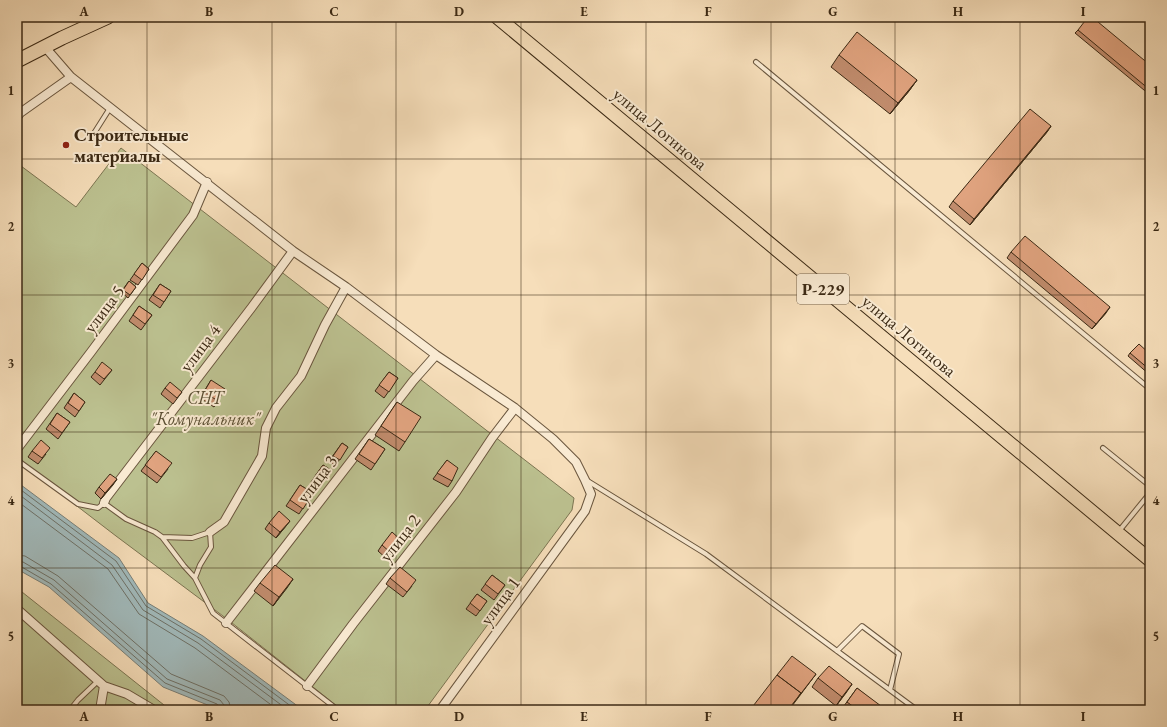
<svg xmlns="http://www.w3.org/2000/svg" width="1167" height="727" font-family="'EB Garamond',serif">
<style>
.green{fill:#bcc190;stroke:#7c7552}
.water{fill:#a1b9ba;stroke:#787f78}
.lines{fill:none;stroke-linecap:round;stroke-linejoin:round}
.shore{stroke:#6e7167;stroke-width:1}
.service-casing{stroke:#6a563e;stroke-width:6}
.minor-casing{stroke:#6a563e;stroke-width:10}
.primary-casing{stroke:#3b2914;stroke-width:15}
.service{stroke:#f9ead2;stroke-width:4}
.minor{stroke:#f9ead2;stroke-width:8}
.primary{stroke:#f6deba;stroke-width:13}
.wall{fill:#c18c6d;stroke:#3b2914}
.shaded-wall{fill:#9d7259;stroke:#3b2914}
.building{fill:#e0a37f;stroke:#3b2914}
.grid{fill:none;stroke:#3b2914;stroke-width:1;stroke-opacity:0.55}
.poi-dot{fill:#8f2418;stroke:#f9ead2;stroke-width:1.5}
.labels{text-anchor:middle;stroke-width:4;stroke-linejoin:round;paint-order:stroke}
.shield{fill:#f9ead2;stroke:#74634d;stroke-width:1}
.shield-label{font-size:17px;font-weight:bold;fill:#3b2914}
.street-label{font-size:18px;fill:#3b2914;stroke:#f9ead2}
.poi-label{font-size:18px;font-weight:bold;fill:#3b2914;stroke:#f9ead2;text-anchor:start}
.park-label{font-size:18px;font-style:italic;fill:#5b4f33;stroke:#f9ead2}
.neatline{fill:none;stroke:#3b2914;stroke-width:1.5}
.grid-label{font-size:13px;text-anchor:middle;font-weight:bold;fill:#3b2914}
</style>
<rect width="100%" height="100%" fill="#f6deba"/>
<filter id="stains"><feTurbulence type="fractalNoise" baseFrequency=".005" numOctaves="4"/><feColorMatrix values="0 0 0 0 .2 0 0 0 0 .09 0 0 0 0 .02 0 0 0 .5 -.17"/></filter>
<radialGradient id="worn" r=".72"><stop offset=".6" stop-color="#630" stop-opacity="0"/><stop offset="1" stop-color="#630" stop-opacity=".3"/></radialGradient>
<path class="green" d="M121,148l453,350 -2,12 -147,200h-83l-115,-91 -111,-83 -99,-76v-297l59,44z
M17,588l152,121 3,1h-155z"/>
<path class="water" d="M17,482l102,76 29,45 55,33 100,74h-83l-57,-23 -114,-100 -32,-18z"/>
<g class="lines">
<path class="shore" d="M17,487l99,74 30,45 55,33 95,71
M17,493l95,72 31,45 55,33 90,67
M17,501l91,68 31,45 56,34 83,62
M17,555l8,1 33,20 113,98 53,22 5,6 2,8
M17,561l6,1 31,18 113,99 53,21 4,5 1,5
M17,566h3l31,18 114,99 52,21 2,3 1,3"/>
<defs>
<path id="service" d="M756,62l394,327
M91,138l19,-30
M1103,448l47,38
M17,460l61,44 20,4 6,-5 22,16 29,13 7,5 22,29 11,12 18,35 125,97
M586,480l120,74 211,156
M1119,531l31,-38
M162,537l30,1 18,-6 1,15 -11,18 -5,13
M837,651l25,-25 37,28 -9,36
M70,710l8,-10 20,-19"/>
<path id="minor" d="M45,47l26,30 222,174 53,36 90,68 79,53 38,31 23,23 9,18 6,14 -6,17 -145,199
M17,117l3,-4 51,-36
M17,449l74,-97 102,-137 14,-33
M104,503l2,-5 146,-191 41,-56
M210,532l14,-10 38,-66 4,-28 10,-20 25,-32 24,-51 21,-38
M17,609l87,77 23,8 27,16
M226,623l187,-242 23,-26
M307,686l46,-62 103,-132 36,-54 23,-30
M100,710l4,-24"/>
<path id="primary" d="M497,17l653,543
M17,61l45,-23 46,-21"/>
</defs>
<use href="#service" class="service-casing"/>
<use href="#minor" class="minor-casing"/>
<use href="#primary" class="primary-casing"/>
<use href="#service" class="service"/>
<use href="#minor" class="minor"/>
<use href="#primary" class="primary"/>
</g>
<path class="wall" d="M1078,30l72,35v30l-75,-62z
M839,55l78,25 -8,11 -19,23 -59,-47z
M1051,126l-4,6 -77,93 -21,-18 4,-6z
M1011,252l95,61 -14,16 -85,-71z
M142,263l7,6 -11,16 -8,-5z
M129,281l7,6 -8,11 -7,-6z
M160,284l11,7 -11,17 -11,-8z
M139,306l13,9 -11,15 -12,-9z
M1130,353l20,1v21l-22,-19z
M112,370l-12,15 -9,-8 4,-5z
M389,372l9,6 -14,20 -9,-7z
M211,380l7,21 -4,6 -14,-9z
M165,388l17,4 -9,12 -12,-10z
M74,393l11,9 -10,15 -11,-9z
M397,402l8,40 -6,9 -24,-16z
M57,413l13,9 -12,17 -12,-10z
M369,439l16,10 -14,21 -16,-11z
M342,443l6,4 -13,19 -6,-5z
M32,451l14,3 -8,10 -10,-7z
M156,451l12,18 -11,14 -16,-12z
M447,460l5,21 -4,6 -15,-8z
M323,465l8,5 -12,17 -8,-5z
M117,479l-16,20 -6,-6 4,-6z
M300,485l13,8 -14,21 -13,-8z
M269,523l17,3 -10,12 -11,-9z
M382,545l16,1 -11,13 -9,-8z
M492,575l13,10 -11,15 -13,-10z
M390,578l22,8 -9,11 -17,-13z
M293,579l-20,27 -19,-15 6,-8z
M477,594l10,7 -11,15 -10,-7z
M818,678l34,6 -16,22 -24,-19z
M857,688l27,22h-43z"/>
<path class="shaded-wall" d="M917,80l-8,11 -19,23 8,-11z
M1051,126l-4,6 -77,93 4,-6z
M1110,307l-4,6 -14,16 4,-5z
M117,479l-4,6 -12,14 4,-6z
M290,521l-4,5 -10,12 4,-6z
M402,541l-4,5 -11,13 4,-6z
M293,579l-6,9 -14,18 6,-9z
M816,674l-27,36h-1z
M852,684l-6,9 -10,13 6,-9z"/>
<path class="building" d="M1088,17h4l58,48v25l-72,-60z
M857,32l60,48 -19,23 -59,-48z
M1030,109l21,17 -77,93 -21,-18z
M1025,236l85,71 -14,17 -85,-72z
M142,263l7,6 -7,11 -8,-6z
M129,281l7,6 -6,8 -7,-5z
M160,284l11,7 -7,11 -11,-7z
M139,306l13,9 -7,9 -12,-9z
M1139,344l11,10v16l-20,-17z
M102,362l10,8 -8,9 -9,-7z
M389,372l9,6 -9,14 -10,-7z
M211,380l14,9 -7,12 -14,-9z
M170,382l12,10 -5,6 -12,-10z
M74,393l11,9 -6,9 -11,-8z
M397,402l24,15 -16,25 -24,-16z
M57,413l13,9 -8,11 -12,-9z
M369,439l16,10 -10,15 -16,-10z
M41,440l9,8 -8,10 -10,-7z
M342,443l6,4 -8,13 -7,-4z
M156,451l16,12 -11,14 -16,-12z
M447,460l11,8 -6,13 -15,-8z
M323,465l8,5 -8,11 -8,-5z
M110,474l7,5 -12,14 -6,-6z
M300,485l13,8 -10,16 -13,-9z
M279,511l11,10 -10,11 -11,-9z
M392,532l10,9 -11,12 -9,-8z
M275,565l18,14 -14,18 -19,-14z
M400,567l16,13 -9,12 -17,-14z
M492,575l13,10 -7,9 -13,-10z
M477,594l10,7 -7,10 -10,-8z
M792,656l24,18 -17,22 2,-3 -24,-18z
M829,666l23,18 -10,13 -24,-19z
M777,675l24,18 -13,17h-38z
M857,688l28,21 -1,1h-26l-11,-8z"/>
<path class="grid" d="M147,17v693M272,17v693M396,17v693M521,17v693M646,17v693M771,17v693M895,17v693M1020,17v693M17,159h1133M17,295h1133M17,432h1133M17,568h1133"/>
<circle class="poi-dot" cx="66" cy="145" r="4"/>
<g class="labels">
<rect class="shield" x="797" y="274" width="52" height="30" rx="3"/>
<g class="shield-label">
<text x="823" y="295">Р-229</text>
</g>
<g class="street-label">
<text transform="translate(660 129) rotate(40)" y="6">улица Логинова</text>
<text transform="translate(104 309) rotate(-53)" y="6">улица 5</text>
<text transform="translate(909 336) rotate(40)" y="6">улица Логинова</text>
<text transform="translate(200 348) rotate(-53)" y="6">улица 4</text>
<text transform="translate(317 479) rotate(-53)" y="6">улица 3</text>
<text transform="translate(400 538) rotate(-52)" y="6">улица 2</text>
<text transform="translate(500 601) rotate(-54)" y="6">улица 1</text>
</g>
<g class="poi-label">
<text x="74" y="141">Строительные<tspan x="74" dy="21">материалы</tspan></text>
</g>
<g class="park-label">
<text x="205" y="404">СНТ<tspan x="205" dy="21">"Комунальник"</tspan></text>
</g>
</g>
<rect width="1167" height="727" fill="none" stroke="#f6deba" stroke-width="44"/>
<rect x="22" y="22" width="1123" height="683" class="neatline"/>
<g class="grid-label">
<text x="84" y="16">A</text>
<text x="209" y="16">B</text>
<text x="334" y="16">C</text>
<text x="459" y="16">D</text>
<text x="584" y="16">E</text>
<text x="708" y="16">F</text>
<text x="833" y="16">G</text>
<text x="958" y="16">H</text>
<text x="1083" y="16">I</text>
<text x="11" y="95">1</text>
<text x="1156" y="95">1</text>
<text x="11" y="231">2</text>
<text x="1156" y="231">2</text>
<text x="11" y="368">3</text>
<text x="1156" y="368">3</text>
<text x="11" y="505">4</text>
<text x="1156" y="505">4</text>
<text x="11" y="641">5</text>
<text x="1156" y="641">5</text>
<text x="84" y="721">A</text>
<text x="209" y="721">B</text>
<text x="334" y="721">C</text>
<text x="459" y="721">D</text>
<text x="584" y="721">E</text>
<text x="708" y="721">F</text>
<text x="833" y="721">G</text>
<text x="958" y="721">H</text>
<text x="1083" y="721">I</text>
</g>
<rect width="100%" height="100%" filter="url(#stains)"/>
<rect width="100%" height="100%" fill="url(#worn)"/>
</svg>
